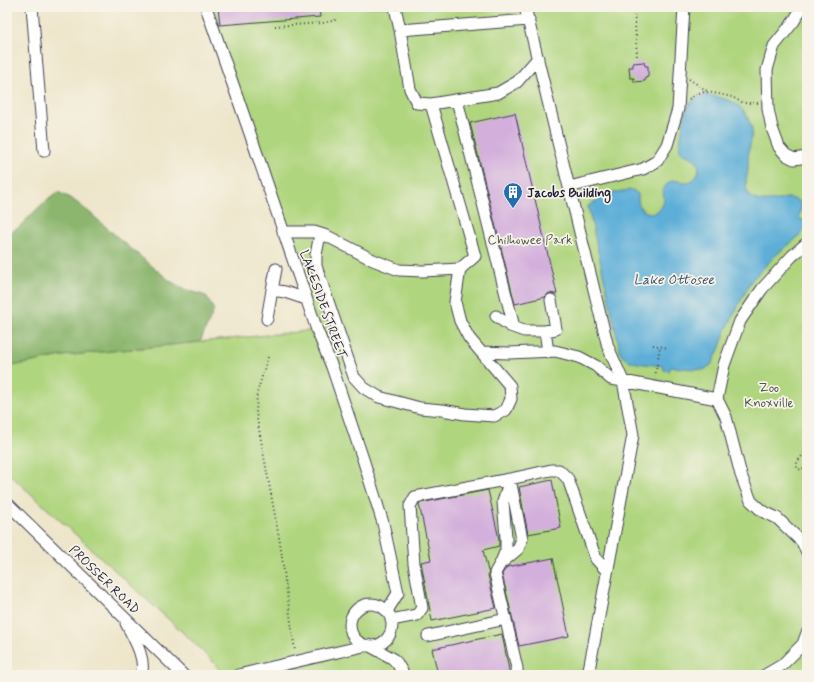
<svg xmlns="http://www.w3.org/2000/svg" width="814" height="682" font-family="Mynerve,sans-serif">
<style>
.green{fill:#b0d57f;stroke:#697c5d}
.forest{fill:#8cb66e;stroke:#576c54}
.water{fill:#5dafd8;stroke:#40688a}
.building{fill:#d3afdc}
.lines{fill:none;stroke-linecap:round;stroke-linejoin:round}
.minor-casing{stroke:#413f51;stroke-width:13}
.path{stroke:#413f51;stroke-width:2;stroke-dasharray:1 3;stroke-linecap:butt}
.minor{stroke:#fff;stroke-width:11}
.labels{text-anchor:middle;stroke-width:3.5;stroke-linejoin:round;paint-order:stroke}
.poi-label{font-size:13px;font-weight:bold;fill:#22223b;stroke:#f7f3e8;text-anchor:start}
.park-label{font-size:13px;fill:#4d584f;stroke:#f7f3e8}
.street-label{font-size:13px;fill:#22223b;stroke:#f7f3e8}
.water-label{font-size:14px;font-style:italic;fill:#375372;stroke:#f7f3e8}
</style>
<rect width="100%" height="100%" fill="#f7f3e8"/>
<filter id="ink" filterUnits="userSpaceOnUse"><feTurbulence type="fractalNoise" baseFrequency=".025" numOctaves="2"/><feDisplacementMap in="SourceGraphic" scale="8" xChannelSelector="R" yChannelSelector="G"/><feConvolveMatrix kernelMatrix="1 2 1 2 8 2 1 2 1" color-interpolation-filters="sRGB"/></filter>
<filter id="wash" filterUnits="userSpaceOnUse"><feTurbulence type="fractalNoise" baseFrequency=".012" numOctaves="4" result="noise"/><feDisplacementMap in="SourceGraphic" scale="16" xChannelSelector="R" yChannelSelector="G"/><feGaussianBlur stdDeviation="0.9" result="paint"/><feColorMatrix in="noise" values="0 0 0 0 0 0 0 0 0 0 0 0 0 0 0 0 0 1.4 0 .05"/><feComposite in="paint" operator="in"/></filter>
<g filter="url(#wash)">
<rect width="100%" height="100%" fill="#eee6cb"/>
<path class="green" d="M206,7h601v668h-581l-36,-36 -183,-167v-105l55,-11 254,-26z"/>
<path class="forest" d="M58,192l14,7 17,13 35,31 46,38 14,8 22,7 8,14 -14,32 -138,14 -55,11v-133l11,-6 20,-20z"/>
<path class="water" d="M704,95c19,2 38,6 45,26 1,3 3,6 3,9 0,7 -2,14 -3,21 -1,6 -1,12 -1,18 -1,8 -4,17 0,24 7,11 20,8 31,7 3,-1 6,-2 9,-2 6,0 10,3 14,6 0,5 -3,9 -3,14l8,4v4l-10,12 -21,17 -25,26 -25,49 -6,17 -6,13 -3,5 -7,5 -32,-3 -2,1 -1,3 -5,-1 -1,-4c-13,-2 -33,-1 -42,-11l-33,-149c17,-11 25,-15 45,-16l5,4c0,14 3,19 17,19 11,-9 9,-11 8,-24 2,-3 5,-7 9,-8 6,-2 13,3 19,0 7,-3 10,-13 6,-19 -3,-5 -9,-6 -14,-8 0,0 -3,-5 -3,-5 -1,-7 5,-38 9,-44 4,-6 8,-8 15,-10z"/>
<g id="blocks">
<path class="building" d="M218,7h101l1,10 -100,8z
M644,62l1,4h3v11l-3,1v3l-11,1v-4h-4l-1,-11h4v-4z
M515,113l42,181h-2l-6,-1 -4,4 -30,7 -45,-181z
M552,480l9,48 -33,6 -9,-47z
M488,490l11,49v7l-16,4 5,21h1l-1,4 8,33 -64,13 -11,-59 10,-2 -12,-56 1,-1z
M553,558l16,78 -50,10 -17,-72 5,-7z
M502,634l8,41h-72l-6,-26z"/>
</g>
</g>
<g filter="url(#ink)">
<use href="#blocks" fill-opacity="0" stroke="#413f51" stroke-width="1"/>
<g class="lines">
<defs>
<path id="minor" d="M32,7l12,144
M206,7l48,138 63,185 15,37 31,92 20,64 15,70 -11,18
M395,7l5,23
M525,7l83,340 15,34 94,18
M802,7l-8,14 -20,25 -7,24 1,39 4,19 7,19 7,8 8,4 13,-2
M457,100l57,227
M431,104l-14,-1 -7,-14 -10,-59 129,-10
M569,187l74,-18 14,-8 10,-16 11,-36 6,-102
M283,232h31l13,4 46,24 26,10 24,1 37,-2 15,-13 -44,-152 67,-11 19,-11 21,-24
M320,234l-4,21v11l38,111 10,11 15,9 41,11 22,2 23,4 29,2 12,-6 5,-11 -1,-13 -41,-48 -9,-17 -5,-19 5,-33
M807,243l-15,13 -30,33 -22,32 -16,44 -7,34 9,18 15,58 10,26 11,10 15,7 25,24 5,10
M272,290l4,-21
M496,316l14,10 14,5h21l3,21
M267,319l5,-29 13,2 21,7
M545,331l11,-2 -5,-29
M481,352l28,1 46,-2 24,6 17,9 15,13 12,2 10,54 -45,240
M7,503l176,172
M501,562l5,-12v-13l-3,-35 7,-23 41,-9h8l9,9 28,80 11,12
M350 625a21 21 0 1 1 42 0a21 21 0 1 1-42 0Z
M391,620l26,-5 5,-7 -8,-44 -4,-58 5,-9 95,-18 12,60 -4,10 -18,15 -5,9 22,95v7
M126,623c7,14 21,36 15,52
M428,636l78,-17
M238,675l130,-30 24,13 5,5 7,12
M765,675l17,-10 21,-21 4,-11"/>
</defs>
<use href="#minor" class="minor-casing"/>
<path class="path" d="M634,7l3,50
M275,26l48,-3 13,-3
M689,79l18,12
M689,99l8,-6 8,-1 9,1 18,4 11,6h16
M653,345l15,3
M268,357l-11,36 -1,20 24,130 15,108
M655,377l5,-31
M807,450l-10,12v6l4,2 6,-4"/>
<use href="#minor" class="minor"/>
</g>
</g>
<defs>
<symbol id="building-pin" viewBox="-11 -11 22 30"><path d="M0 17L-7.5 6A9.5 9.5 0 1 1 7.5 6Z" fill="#1f6fb2" stroke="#f7f3e8"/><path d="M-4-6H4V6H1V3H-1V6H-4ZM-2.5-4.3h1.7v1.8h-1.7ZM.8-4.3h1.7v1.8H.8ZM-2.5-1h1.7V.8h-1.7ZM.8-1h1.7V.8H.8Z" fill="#fff"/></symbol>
</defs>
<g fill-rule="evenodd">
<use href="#building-pin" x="502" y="181" width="22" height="30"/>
</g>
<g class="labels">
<g class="poi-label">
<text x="527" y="197">Jacobs Building</text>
</g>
<g class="park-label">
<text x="530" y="244">Chilhowee Park</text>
<text x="769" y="392">Zoo<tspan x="769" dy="15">Knoxville</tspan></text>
</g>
<g class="street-label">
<text transform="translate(324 304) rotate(70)" y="5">LAKESIDE STREET</text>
<text transform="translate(105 579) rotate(44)" y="5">PROSSER ROAD</text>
</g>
<g class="water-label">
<text x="674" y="284">Lake Ottosee</text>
</g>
</g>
<rect width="814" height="682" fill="none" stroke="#f7f3e8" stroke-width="24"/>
</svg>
